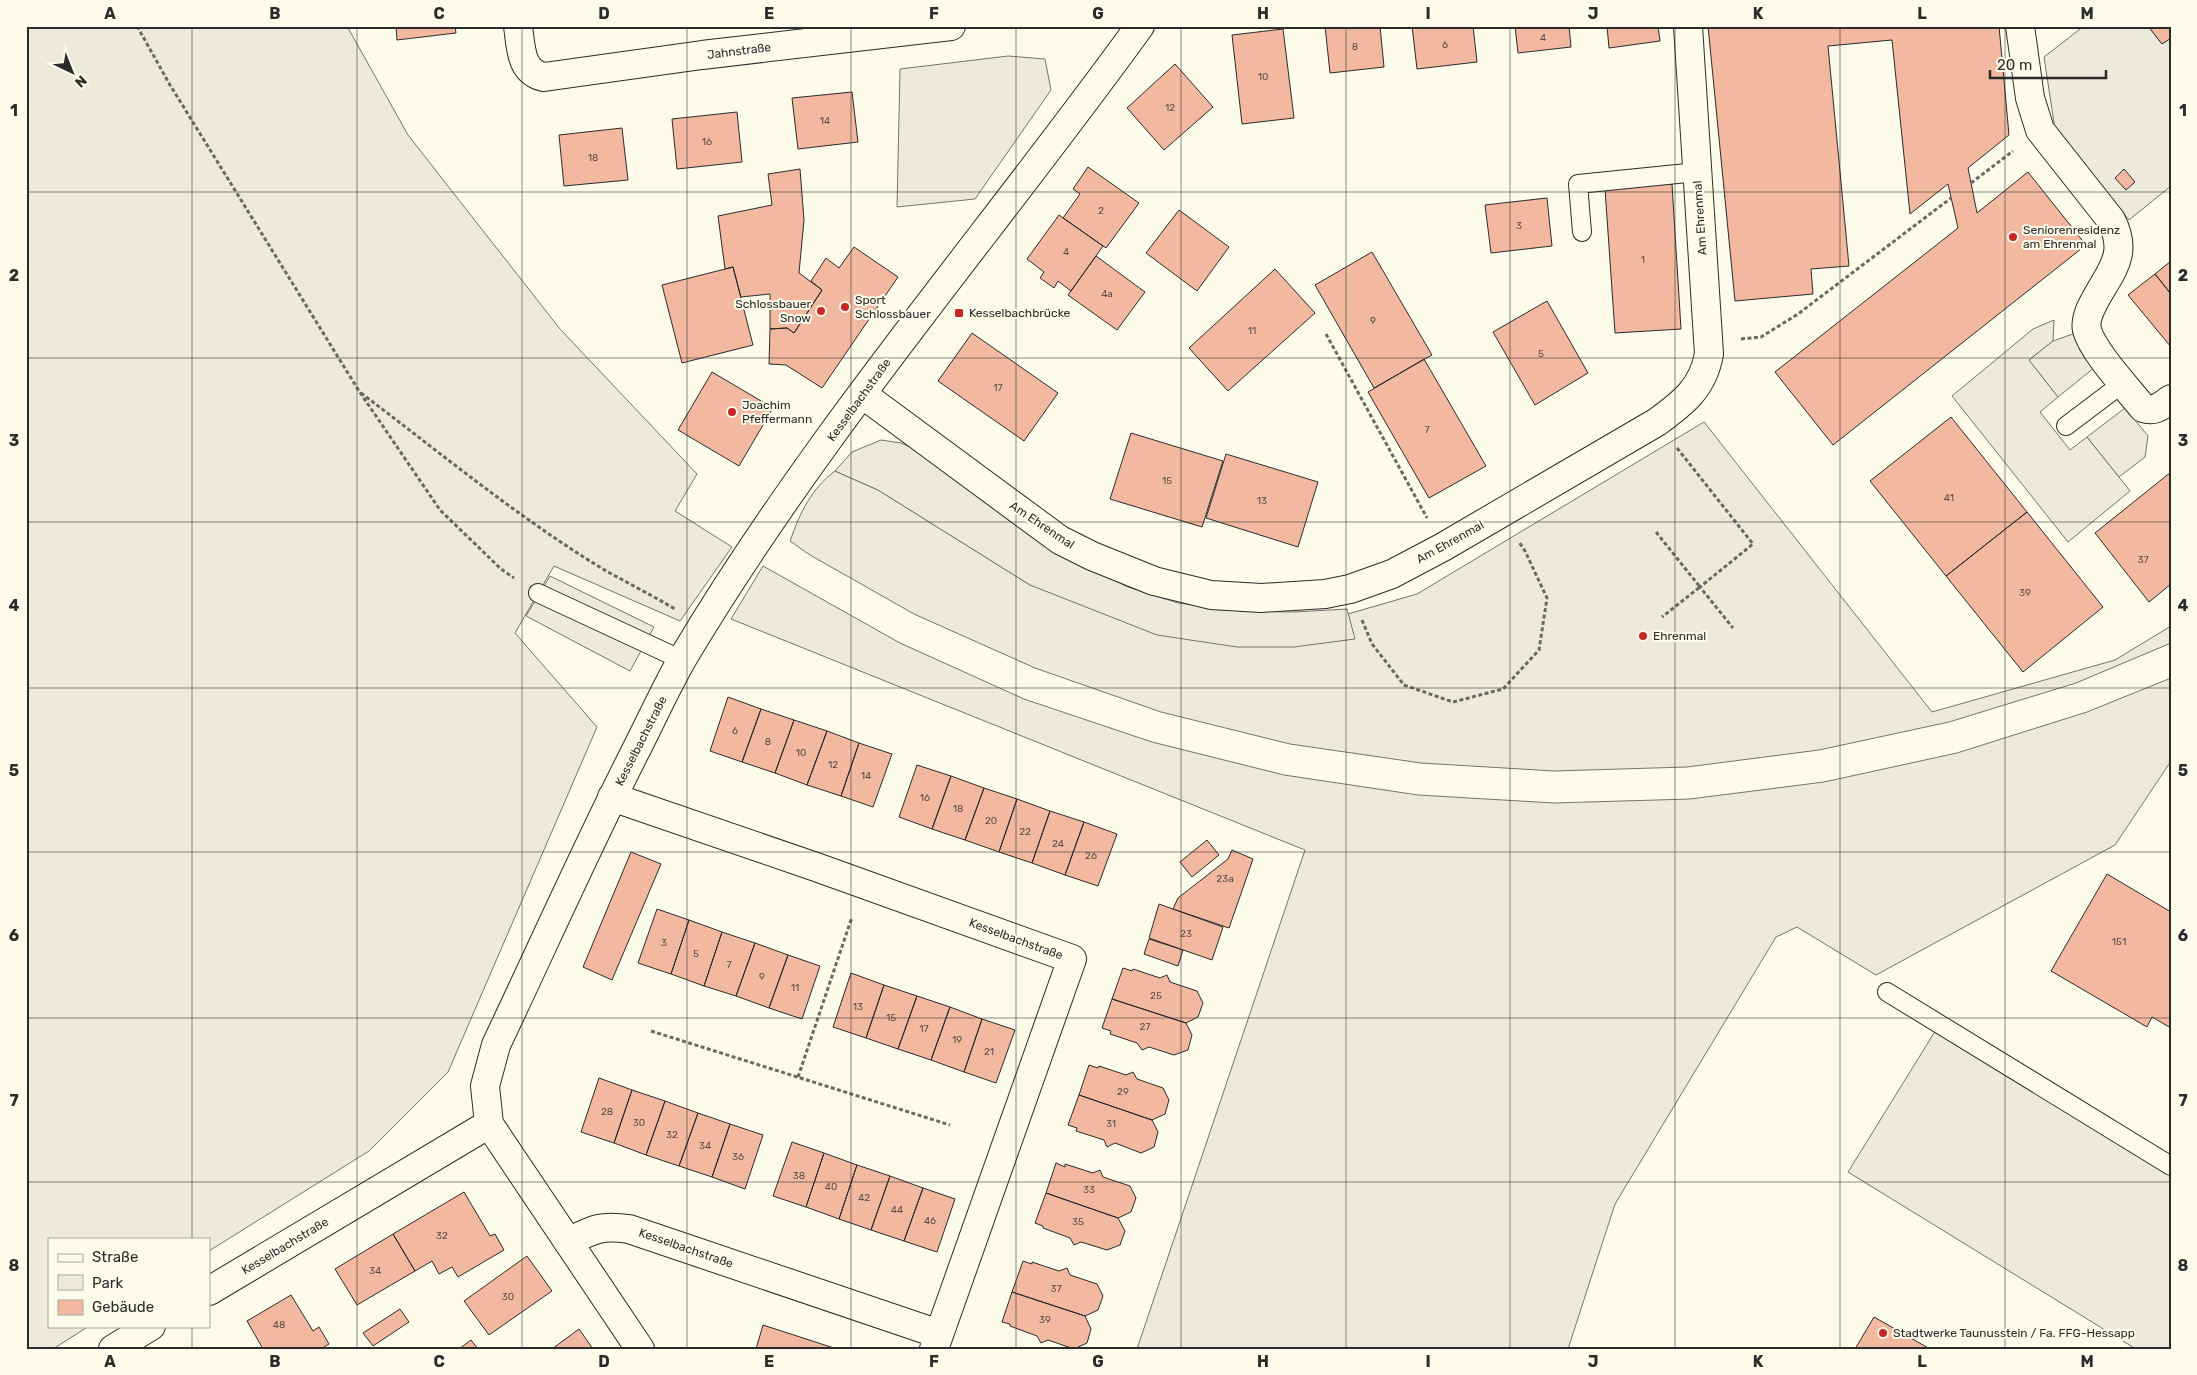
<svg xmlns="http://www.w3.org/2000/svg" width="2197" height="1375" font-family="Rubik,sans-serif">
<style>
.green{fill:#ecebdb;stroke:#74746e}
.parking{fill:#eceadb;stroke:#74746e}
.building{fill:#f2b8a0;stroke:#2b2b2b}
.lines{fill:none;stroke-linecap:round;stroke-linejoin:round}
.lane-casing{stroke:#2b2b2b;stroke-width:20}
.street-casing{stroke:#2b2b2b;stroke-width:30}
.path{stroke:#6a6964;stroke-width:3;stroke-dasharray:4 2.5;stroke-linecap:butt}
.lane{stroke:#fdfbea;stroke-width:18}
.street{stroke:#fdfbea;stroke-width:28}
.grid{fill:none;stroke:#2b2b2b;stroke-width:1;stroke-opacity:0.55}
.poi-dot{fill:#c62828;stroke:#fdfbea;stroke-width:2}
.labels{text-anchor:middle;stroke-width:4;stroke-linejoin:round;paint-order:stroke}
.number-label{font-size:10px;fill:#5d4e48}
.street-label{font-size:12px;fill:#2b2b2b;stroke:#fdfbea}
.poi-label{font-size:12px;fill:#2b2b2b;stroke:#fdfbea;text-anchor:start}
.neatline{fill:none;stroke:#2b2b2b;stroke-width:2}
.grid-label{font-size:16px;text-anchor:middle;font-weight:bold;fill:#2b2b2b}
</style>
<rect width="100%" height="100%" fill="#fdfbea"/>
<path class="green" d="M26,26h321l61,109 152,194 137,145 -22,37 57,36 -52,74 -126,-55 -39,67 82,94 -149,345 -79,79 -160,100v-12h-160v87h40l-36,23h-27z
M1008,56l37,3 6,31 -76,109 -78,8 3,-138z
M2054,320l-1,21 -24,19 29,37 -18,15 30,38 17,-13 43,54 -62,51 -116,-146 81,-67z
M1704,422l228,290 183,-52 56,-34v17l-95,40 -127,39 -130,28 -132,17 -133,4 -133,-8 -131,-19 -129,-32 -126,-44 -121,-54 -104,-59 -20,-14c10,-28 21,-52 45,-70l43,19 152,95 324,54 -6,-25 69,-20z
M763,566l137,77 124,56 128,43 132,33 134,20 136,8 136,-4 134,-17 133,-29 130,-41 84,-34v83l-56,84 -239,130 -79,-48 -21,10 -161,267 -47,145h-431l168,-499 -574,-231z"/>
<path class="parking" d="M2084,26h64l14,18 9,-6v148l-42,34 -74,-91 -11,-72z
M2087,329l18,30 -47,38 -29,-37 24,-19z
M2125,408l23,28 -3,21 -26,20 -32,-40z
M881,440l20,3 23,10 178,121 26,13 50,16 64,8 52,1 53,-3 8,30 -61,8h-57l-80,-12 -127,-50 -152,-95 -43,-19 17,-19z
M550,576l104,51 -24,44 -104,-55z
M1939,1025l232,141v183h-35l-288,-177z"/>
<path class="building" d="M396,26h59l1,7 -59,7z
M1325,26h55l4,41 -54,6z
M1412,26h61l4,36 -60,7z
M1515,26h54l2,21 -53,6z
M1607,26h51l2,15 -51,7z
M1708,26h291l10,109 -41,33 9,45 51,-41 58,73 -253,200 -58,-73 183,-144 -10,-44 -38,30 -18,-174 -64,6 21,220 -38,3 2,25 -78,7z
M2148,26h23v12l-9,6z
M1283,29l11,89 -52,6 -10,-89z
M1175,64l38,43 -49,43 -37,-42z
M852,92l6,50 -60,7 -6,-51z
M737,112l5,50 -65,7 -5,-50z
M622,128l6,52 -64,6 -5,-51z
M1088,167l51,36 -33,45 -43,-30 17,-24 -7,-5z
M800,169l4,51 -5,53 23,17 -28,43 -7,-5 -17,1v-35l-29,3 -8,-30 -8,2 -7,-53 54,-11 -4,-31z
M2124,169l11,13 -9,8 -11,-12z
M1672,184l9,145 -66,4 -10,-144z
M1547,198l5,48 -61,7 -6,-48z
M1179,210l50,37 -32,44 -51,-38z
M1059,215l44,31 -32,45 -13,-10 -4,7 -14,-10 4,-6 -17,-13z
M854,247l44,30 -76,111 -36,-23 -17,-1 1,-35 17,-1 7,5 28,-43 -11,-9 15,-23 13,10z
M1372,252l60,103 -58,33 -59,-103z
M1096,256l49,36 -28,38 -49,-35z
M2171,261v33l-16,-20z
M733,267l20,78 -71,18 -20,-78z
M1275,269l40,44 -87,78 -39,-43z
M2155,274l16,20v53l-43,-52z
M1547,301l41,72 -53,32 -42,-73z
M972,333l86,60 -34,48 -86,-60z
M1424,359l62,107 -57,32 -61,-106z
M712,372l61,36 -34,58 -61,-36z
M1951,417l76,95 -81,64 -76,-95z
M1131,433l92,28 -21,66 -92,-28z
M1226,454l92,28 -20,65 -92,-29z
M2171,472v112l-22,18 -54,-69z
M2027,512l76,95 -80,65 -77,-96z
M728,697l33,12 -19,53 -32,-11z
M761,709l33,11 -19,53 -33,-11z
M794,720l33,11 -20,54 -32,-12z
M827,731l32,12 -18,53 -34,-11z
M859,743l33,11 -19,53 -32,-11z
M917,765l34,11 -19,53 -33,-12z
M951,776l33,12 -19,52 -33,-11z
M984,788l33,11 -18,53 -34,-12z
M1017,799l33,12 -18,52 -33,-11z
M1050,811l34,11 -19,53 -33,-12z
M1084,822l33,12 -19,52 -33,-11z
M1207,840l12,15 -27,22 -12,-15z
M1232,850l21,9 -24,69 -56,-19 5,-11 50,-39z
M631,852l30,12 -49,116 -29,-13z
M2107,874l64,38v116l-19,-11 -5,10 -96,-56z
M1159,904l64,23 -11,33 -63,-22z
M657,909l32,11 -18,54 -33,-11z
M689,920l33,12 -18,54 -33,-12z
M722,932l33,11 -19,53 -32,-10z
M1149,939l34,11 -5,16 -34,-12z
M755,943l33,12 -19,53 -33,-12z
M788,955l32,11 -18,53 -33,-11z
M1123,968l9,3 1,-2 27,9 7,-3 3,7 27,9 6,12 -5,14 -12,6 -74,-24z
M851,973l33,12 -18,53 -33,-11z
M884,985l33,11 -19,53 -32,-11z
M917,996l33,11 -19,53 -33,-11z
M1112,999l74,24 6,12 -4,15 -14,5 -25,-8 -7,3 -5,-7 -27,-9 1,-3 -9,-3z
M950,1007l32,12 -18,53 -33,-12z
M982,1019l33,11 -19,53 -32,-11z
M1089,1065l9,3 1,-2 27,9 7,-3 4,7 26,9 6,12 -4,14 -13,6 -73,-25z
M599,1078l33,12 -18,53 -33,-11z
M632,1090l33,11 -19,54 -32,-12z
M1079,1095l73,25 6,12 -4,15 -13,6 -26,-10 -8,4 -3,-7 -28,-9 1,-3 -9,-3z
M665,1101l33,12 -19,53 -33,-11z
M698,1113l32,11 -18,53 -33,-11z
M730,1124l33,11 -18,54 -33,-12z
M792,1142l32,11 -18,54 -33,-11z
M824,1153l33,12 -18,54 -33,-12z
M1056,1163l9,4v-3l28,9 7,-3 3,7 27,9 6,12 -5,14 -13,6 -72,-25z
M857,1165l33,11 -19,54 -32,-11z
M890,1176l33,12 -19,53 -33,-11z
M923,1188l32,11 -18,53 -33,-11z
M464,1192l26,44 5,-2 9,16 -46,27 -6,-10 -13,7 -7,-13 -17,10 -22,-37z
M1046,1193l72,25 7,13 -5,14 -13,5 -26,-8 -7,3 -4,-7 -27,-10v-2l-8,-3z
M393,1234l22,37 -58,34 -22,-36z
M527,1256l25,35 -63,44 -25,-34z
M1023,1261l9,3v-2l27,9 8,-3 3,7 27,9 6,12 -5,14 -13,6 -73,-24z
M1012,1292l73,24 6,13 -4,14 -13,6 -26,-9 -7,3 -4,-7 -27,-10v-2l-8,-2z
M291,1295l22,36 6,-4 10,17 -8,5h-58l-16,-28z
M400,1309l9,13 -36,24 -10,-13z
M1874,1317l56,32h-75z
M763,1325l74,24h-81z
M579,1329l14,20h-41z
M471,1340l7,9h-19z"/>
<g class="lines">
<defs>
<path id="lane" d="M1582,232l-4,-48 119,-12
M2066,426l57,-43
M538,593l144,67
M1887,992l284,174"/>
<path id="street" d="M518,26c3,21 2,46 26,51l158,-22 249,-29
M2020,26l10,72 10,32 71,90c19,36 -2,52 -18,84 -4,7 -8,18 -6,26 6,22 41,59 56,78 12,4 18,-2 28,-9
M862,394l198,146 32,16 62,25 57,14 50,3 64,-4 25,-5 42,-15 51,-27 214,-125c26,-19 46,-34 52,-68l-21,-328
M612,797l204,70 256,92 -138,390
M568,1242c26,-13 32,-17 61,-13l310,105
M209,1291l280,-167
M113,1349l38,-23
M640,1349l-151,-225 -4,-38 11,-41c46,-97 90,-196 138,-291 17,-33 32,-67 50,-98 133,-223 304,-420 456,-630"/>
</defs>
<use href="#lane" class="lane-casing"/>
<use href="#street" class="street-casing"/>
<path class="path" d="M137,26l33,59 189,306 81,119 61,59 13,9
M1971,183l42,-32
M1326,334l101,184
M1741,339l20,-2 37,-23 153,-116
M361,393c81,61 160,127 247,179 22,12 45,24 67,37
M1677,448l76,96 -53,43 33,41
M1656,532l44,55 -38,30
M1362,620l10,24 32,41 49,17 50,-13 36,-39 8,-52 -22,-47 -6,-9
M651,1031l299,94
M798,1077l54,-160"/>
<use href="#lane" class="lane"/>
<use href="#street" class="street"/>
</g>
<path class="grid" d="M192,26v1213M357,26v1323M522,26v1323M687,26v1323M851,26v1323M1016,26v1323M1181,26v1323M1346,26v1323M1510,26v1323M1675,26v1323M1840,26v1323M2005,26v1323M26,192h2145M26,358h2145M26,522h2145M26,688h2145M26,852h2145M26,1018h2145M26,1182h2145M192,1326v23"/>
<g class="poi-dot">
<circle cx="2013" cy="237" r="5"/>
<circle cx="845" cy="307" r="5"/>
<circle cx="821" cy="311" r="5"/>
<rect x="954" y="308" width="10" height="10" rx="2.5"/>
<circle cx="732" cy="412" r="5"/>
<circle cx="1643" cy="636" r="5"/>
<circle cx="1883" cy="1333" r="5"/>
</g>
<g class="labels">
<g class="number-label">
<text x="1543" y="41">4</text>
<text x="1445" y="48">6</text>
<text x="1355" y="50">8</text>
<text x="1263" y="80">10</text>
<text x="1170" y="111">12</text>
<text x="825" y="124">14</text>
<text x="707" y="145">16</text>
<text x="593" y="161">18</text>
<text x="1101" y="214">2</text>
<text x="1519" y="229">3</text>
<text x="1066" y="255">4</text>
<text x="1643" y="263">1</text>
<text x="1107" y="297">4a</text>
<text x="1373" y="324">9</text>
<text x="1252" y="334">11</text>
<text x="1541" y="357">5</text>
<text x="998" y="391">17</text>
<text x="1427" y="433">7</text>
<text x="1167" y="484">15</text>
<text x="1949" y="501">41</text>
<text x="1262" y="504">13</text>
<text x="2143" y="563">37</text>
<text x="2025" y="596">39</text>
<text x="735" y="734">6</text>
<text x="768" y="745">8</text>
<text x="801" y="756">10</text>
<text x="833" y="768">12</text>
<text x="866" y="779">14</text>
<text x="925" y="801">16</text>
<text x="958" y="812">18</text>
<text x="991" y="824">20</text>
<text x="1025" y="835">22</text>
<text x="1058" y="847">24</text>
<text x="1091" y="859">26</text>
<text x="1225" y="882">23a</text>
<text x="1186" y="937">23</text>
<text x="2119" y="945">151</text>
<text x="664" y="946">3</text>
<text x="696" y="957">5</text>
<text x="729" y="968">7</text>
<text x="762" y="980">9</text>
<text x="795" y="991">11</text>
<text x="1156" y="999">25</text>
<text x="858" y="1010">13</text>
<text x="891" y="1021">15</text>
<text x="1145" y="1030">27</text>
<text x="924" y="1032">17</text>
<text x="957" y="1043">19</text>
<text x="989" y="1055">21</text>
<text x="1123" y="1095">29</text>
<text x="607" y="1115">28</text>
<text x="639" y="1126">30</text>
<text x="1111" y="1127">31</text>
<text x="672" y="1138">32</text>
<text x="705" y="1149">34</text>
<text x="738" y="1160">36</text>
<text x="799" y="1179">38</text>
<text x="831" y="1190">40</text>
<text x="1089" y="1193">33</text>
<text x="864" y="1201">42</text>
<text x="897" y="1213">44</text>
<text x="930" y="1224">46</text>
<text x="1078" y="1225">35</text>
<text x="442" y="1239">32</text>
<text x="375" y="1274">34</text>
<text x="1056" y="1292">37</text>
<text x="508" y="1300">30</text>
<text x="1045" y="1323">39</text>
<text x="279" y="1328">48</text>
</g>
<g class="street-label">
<text transform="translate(739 51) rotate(-7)" y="4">Jahnstraße</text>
<text transform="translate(1700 218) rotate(-94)" y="4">Am Ehrenmal</text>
<text transform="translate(859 400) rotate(-54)" y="4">Kesselbachstraße</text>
<text transform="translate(1042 525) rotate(34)" y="4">Am Ehrenmal</text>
<text transform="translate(1450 542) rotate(-29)" y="4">Am Ehrenmal</text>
<text transform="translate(641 741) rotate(-63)" y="4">Kesselbachstraße</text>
<text transform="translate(1016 939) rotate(20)" y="4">Kesselbachstraße</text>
<text transform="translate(285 1246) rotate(-31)" y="4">Kesselbachstraße</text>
<text transform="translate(686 1248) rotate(19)" y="4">Kesselbachstraße</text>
</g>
<g class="poi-label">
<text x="2023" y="234">Seniorenresidenz<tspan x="2023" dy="14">am Ehrenmal</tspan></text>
<text x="855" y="304">Sport<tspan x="855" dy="14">Schlossbauer</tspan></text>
<text x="811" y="308" text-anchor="end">Schlossbauer<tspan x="811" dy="14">Snow</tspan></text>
<text x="969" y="317">Kesselbachbrücke</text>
<text x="742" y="409">Joachim<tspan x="742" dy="14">Pfeffermann</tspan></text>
<text x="1653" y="640">Ehrenmal</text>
<text x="1893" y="1337">Stadtwerke Taunusstein / Fa. FFG-Hessapp</text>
</g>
</g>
<rect width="2197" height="1375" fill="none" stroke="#fdfbea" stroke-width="55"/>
<rect x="48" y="1238" width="162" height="90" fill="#fdfbea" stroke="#a9a89e"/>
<rect x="58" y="1254" width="25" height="8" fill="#fdfbea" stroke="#a9a89e"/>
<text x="92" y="1262" font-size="15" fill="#2b2b2b">Straße</text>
<rect x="58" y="1275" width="25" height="15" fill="#ecebdb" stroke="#a9a89e"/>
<text x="92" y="1288" font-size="15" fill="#2b2b2b">Park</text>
<rect x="58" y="1300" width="25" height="15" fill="#f2b8a0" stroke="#a9a89e"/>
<text x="92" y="1312" font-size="15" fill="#2b2b2b">Gebäude</text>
<g transform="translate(72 72) rotate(137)" stroke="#fdfbea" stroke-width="4" paint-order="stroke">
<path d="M0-4L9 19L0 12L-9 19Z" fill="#2b2b2b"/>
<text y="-8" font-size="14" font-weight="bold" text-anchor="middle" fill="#2b2b2b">N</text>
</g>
<path d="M1990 70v8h116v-8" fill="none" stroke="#2b2b2b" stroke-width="2.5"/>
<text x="1997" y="70" font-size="15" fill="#2b2b2b" stroke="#fdfbea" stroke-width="4" paint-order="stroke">20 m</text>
<rect x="28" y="28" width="2142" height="1320" class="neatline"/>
<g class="grid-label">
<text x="110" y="19">A</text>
<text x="275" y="19">B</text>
<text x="439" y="19">C</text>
<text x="604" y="19">D</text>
<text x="769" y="19">E</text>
<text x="934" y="19">F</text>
<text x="1098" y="19">G</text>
<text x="1263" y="19">H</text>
<text x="1428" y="19">I</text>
<text x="1593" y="19">J</text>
<text x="1758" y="19">K</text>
<text x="1922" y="19">L</text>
<text x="2087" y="19">M</text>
<text x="14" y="116">1</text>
<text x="2183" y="116">1</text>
<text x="14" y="281">2</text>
<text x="2183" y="281">2</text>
<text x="14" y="446">3</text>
<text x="2183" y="446">3</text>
<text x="14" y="611">4</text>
<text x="2183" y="611">4</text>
<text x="14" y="776">5</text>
<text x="2183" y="776">5</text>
<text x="14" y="941">6</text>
<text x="2183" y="941">6</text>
<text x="14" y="1106">7</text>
<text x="2183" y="1106">7</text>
<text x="14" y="1271">8</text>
<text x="2183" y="1271">8</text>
<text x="110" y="1367">A</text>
<text x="275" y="1367">B</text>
<text x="439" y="1367">C</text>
<text x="604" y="1367">D</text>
<text x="769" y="1367">E</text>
<text x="934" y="1367">F</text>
<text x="1098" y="1367">G</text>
<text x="1263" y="1367">H</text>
<text x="1428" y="1367">I</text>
<text x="1593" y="1367">J</text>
<text x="1758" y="1367">K</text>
<text x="1922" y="1367">L</text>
<text x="2087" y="1367">M</text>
</g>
</svg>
